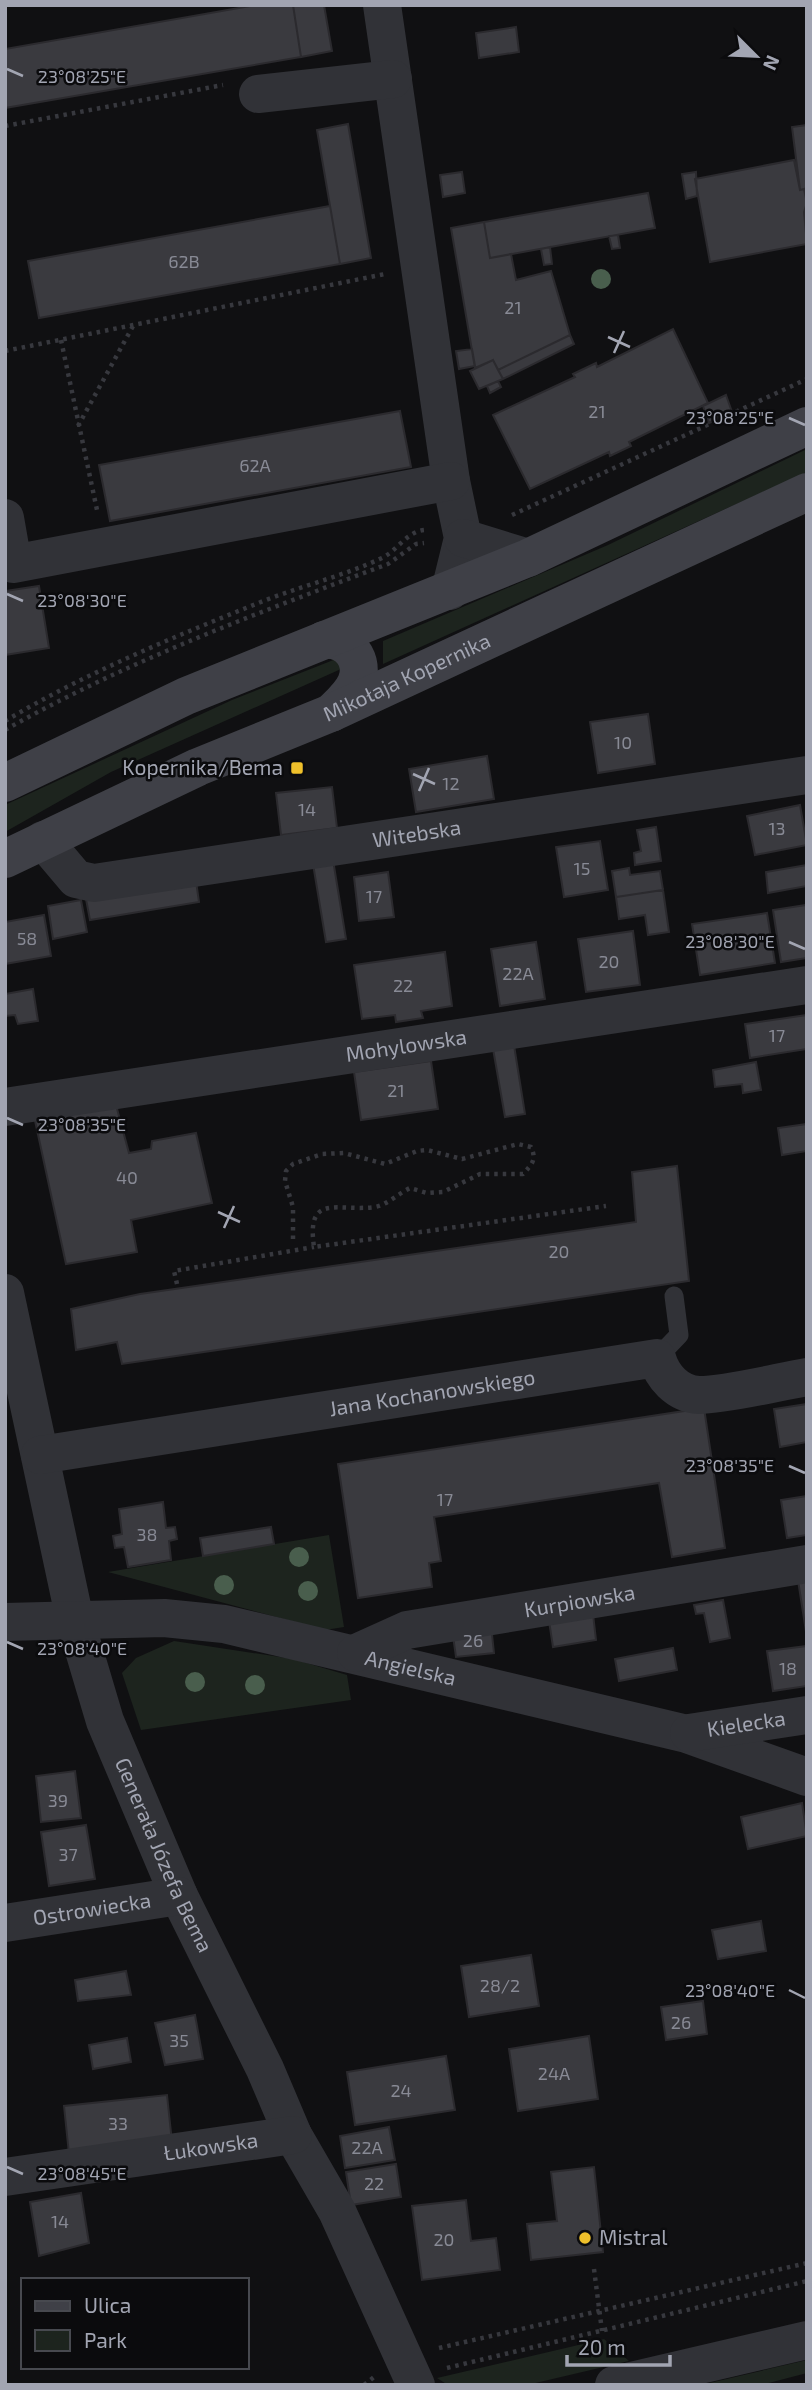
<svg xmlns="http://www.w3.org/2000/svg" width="812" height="2390" font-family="'Exo 2',sans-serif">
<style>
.green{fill:#1d241e}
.building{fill:#3a3a3f;stroke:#2b2a2e;stroke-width:2}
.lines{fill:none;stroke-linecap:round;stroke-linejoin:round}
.path{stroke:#37383e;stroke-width:4.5;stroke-dasharray:3.5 5;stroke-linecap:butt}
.service{stroke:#313237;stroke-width:19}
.minor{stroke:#313237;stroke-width:38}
.tertiary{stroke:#313237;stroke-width:38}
.secondary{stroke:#3f4047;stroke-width:38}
.tree{fill:#495e4d}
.ticks{fill:none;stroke:#a2a5b2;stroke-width:2.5}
.poi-dot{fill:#efc02b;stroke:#0b0b0d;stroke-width:2.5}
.labels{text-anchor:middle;stroke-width:5;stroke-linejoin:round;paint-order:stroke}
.number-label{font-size:18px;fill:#888a95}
.street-label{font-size:21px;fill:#a2a5b2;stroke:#0b0b0d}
.poi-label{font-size:21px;fill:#a2a5b2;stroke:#0b0b0d;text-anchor:end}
.ticks-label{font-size:18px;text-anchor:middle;fill:#a2a5b2;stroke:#0b0b0d;stroke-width:5;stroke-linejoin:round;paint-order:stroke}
</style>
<rect width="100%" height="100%" fill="#101012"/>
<path class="green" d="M807,449v23l-424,192v-23l225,-96z
M336,659l5,10 -230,103 -106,60v-27l227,-105z
M329,1535l15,92 -19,3 -217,-58z
M174,1641l119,18 54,16 4,25 -210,30 -19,-57 14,-15z
M604,2339l25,22 -102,24h-79l-11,-7z
M807,2360v13l-46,12h-60z"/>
<path class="building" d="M256,5h37l8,52 -296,51v-59z
M293,5h31l8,46 -31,6z
M516,27l3,25 -40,6 -3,-25z
M348,124l23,134 -31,6 -23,-134z
M807,125v72h-1l-2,-8 -4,1 -8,-63z
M794,160l6,30 4,-1 3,14 -3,9 3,32 -97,18 -15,-83z
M462,172l3,21 -22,4 -3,-22z
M696,172l1,24 -11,3 -4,-25z
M648,193l7,35 -165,30 -6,-36z
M330,206l10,58 -301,54 -11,-57z
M484,222l6,36 21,-4 5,26 35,-9 19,64 -72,35 -5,-10 -18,8 -24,-140z
M618,235l2,13 -8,1 -3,-13z
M550,247l2,17 -8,1 -3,-16z
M673,329l35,74 -79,39 2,4 -21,10 -1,-4 -79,37 -37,-74 82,-38 -2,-3 23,-11 1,4z
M570,335l4,9 -71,35 -5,-9z
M472,349l3,17 -16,3 -3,-18z
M493,360l10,19 -24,10 -9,-18z
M498,381l3,6 -11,6 -3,-7z
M726,395l6,17 -23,11 -6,-17z
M400,411l11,56 -301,54 -11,-56z
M39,586l10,62 -44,7v-64z
M648,714l7,50 -57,9 -8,-51z
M487,756l7,43 -78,13 -7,-43z
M332,787l5,41 -56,7 -5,-42z
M800,805l7,40 -52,10 -8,-39z
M656,827l5,34 -26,4 -1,-12 7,-2 -4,-21z
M600,841l8,49 -44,7 -8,-50z
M333,860l13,79 -20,3 -13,-78z
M807,865v21l-39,7 -2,-21z
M629,868l1,7 30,-4 3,19 -47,7 -4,-26z
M388,872l6,45 -35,4 -5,-44z
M196,881l3,21 -109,18 -4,-21z
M663,890l6,42 -21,3 -3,-20 -26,4 -3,-22z
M81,900l6,32 -34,7 -5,-33z
M806,905l1,53 -26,4 -8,-52z
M767,913l8,50 -75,12 -8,-51z
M44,915l7,41 -46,8v-42z
M633,931l7,54 -54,7 -8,-53z
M536,942l9,57 -45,7 -9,-57z
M445,952l7,54 -31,5 2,7 -27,4 -1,-7 -33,4 -8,-54z
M33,989l5,32 -20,3 -3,-9 -10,1v-22z
M807,1015v34l-57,9 -5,-34z
M513,1039l12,75 -20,3 -13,-74z
M431,1061l7,48 -77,11 -7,-48z
M756,1062l5,28 -18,3 -1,-9 -27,3 -2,-17z
M116,1105l13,48 22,-4 1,-8 44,-8 16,70 -81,17 6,32 -71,12 -32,-148z
M807,1124v27l-25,4 -4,-27z
M677,1166l12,115 -567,83 -5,-22 -41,8 -5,-41 69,-15 496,-72 -4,-50z
M807,1404v38l-27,5 -6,-38z
M704,1408l21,140 -53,9 -13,-74 -225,34 7,44 -12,2 3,24 -74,11 -20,-134z
M807,1496v39l-20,3 -6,-38z
M163,1502l3,26 9,-1 2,12 -8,2 2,19 -43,7 -4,-20 -9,1 -2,-12 9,-2 -3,-25z
M271,1527l3,17 -71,12 -3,-18z
M807,1573v65l-10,-64z
M723,1600l7,38 -20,4 -6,-29 -8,1 -2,-9z
M593,1614l3,26 -43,7 -4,-26z
M491,1625l3,28 -38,4 -4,-28z
M807,1646v40l-34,5 -6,-40z
M673,1648l4,22 -58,11 -4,-22z
M75,1771l6,47 -40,4 -5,-46z
M802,1803l5,33 -59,13 -7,-32z
M86,1825l9,54 -46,7 -8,-54z
M761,1921l5,30 -48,8 -6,-29z
M531,1955l8,51 -70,11 -8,-51z
M126,1971l5,24 -53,6 -3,-21z
M703,2001l4,33 -41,6 -5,-33z
M195,2015l8,44 -38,6 -10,-42z
M589,2036l9,63 -80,12 -9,-62z
M127,2038l4,24 -38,7 -4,-24z
M446,2056l9,54 -100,15 -8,-53z
M167,2095l5,47 -103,12 -5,-48z
M389,2127l6,33 -50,8 -5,-32z
M396,2164l5,33 -50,8 -5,-33z
M594,2167l9,85 -72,8 -4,-36 30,-3 -6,-49z
M81,2193l8,50 -50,13 -9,-54z
M466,2200l5,41 25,-3 4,32 -78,10 -10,-74z"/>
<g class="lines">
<path class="path" d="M5,126l218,-41
M61,340l36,170
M5,351l380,-77
M78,426l55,-100
M512,515l295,-136
M5,721c79,-47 166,-83 251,-117 41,-17 85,-27 126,-46 15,-7 25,-27 43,-28
M5,730c122,-69 253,-117 383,-166l28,-20 8,-1
M293,1239v-32l-8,-26 1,-10 7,-7 29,-10 22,-1 41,11 32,-13 10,-1 35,9 56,-15 13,3c6,13 1,17 -8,27h-43l-37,18 -16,1 -17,-5c-11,5 -23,17 -35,19 -37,5 -69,-15 -61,40l292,-41
M177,1284l-3,-13 140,-24
M594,2269l8,62
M439,2348l368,-85
M447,2368l360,-87
M364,2385l10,-8"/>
<path class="service" d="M657,1358l22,-23 -5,-39"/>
<g class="minor">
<path d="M382,5l69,476 12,57 -13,53"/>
<path d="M258,94l135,-15"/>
<path d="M5,518l8,46 438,-83"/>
<path d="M463,538l65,20"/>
<path id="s1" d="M43,840l33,39 18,4 713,-108"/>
<path id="s2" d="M5,1107l802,-122"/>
<path id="s3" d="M5,1293l70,327 30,101 74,175 86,173 28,66 44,76 79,174"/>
<path id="s4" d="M40,1455l617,-97c5,18 20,36 42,37 27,0 79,-13 108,-18"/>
<path id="s5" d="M5,1622l159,-4 60,6 463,110 120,43"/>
<path id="s6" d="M356,1653l51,-23 400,-66"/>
<path id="s7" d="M689,1733l118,-18"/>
<path id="s8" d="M5,1923l174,-27"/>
<path id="s9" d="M5,2177l288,-42"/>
</g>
<path class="tertiary" d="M614,2385l193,-45"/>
<g class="secondary">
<path d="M324,640c24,-2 42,20 32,43 -5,12 -16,21 -25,30"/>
<path d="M5,783l181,-87 342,-138 279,-132"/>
<path id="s10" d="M5,859l193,-92 133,-54 476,-221"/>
</g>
</g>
<g class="tree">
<circle cx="601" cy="279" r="10"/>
<circle cx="299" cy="1557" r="10"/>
<circle cx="224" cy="1585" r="10"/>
<circle cx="308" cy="1591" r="10"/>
<circle cx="195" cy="1682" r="10"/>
<circle cx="255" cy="1685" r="10"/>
</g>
<path class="ticks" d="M7,69l16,7M608,337l22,10M614,353l10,-22M789,418l16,7M7,594l16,7M413,774l22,10M419,791l10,-23M789,942l16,7M7,1118l16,7M218,1212l22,10M224,1228l10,-22M789,1466l16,7M7,1642l16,7M789,1990l16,8M7,2167l16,7"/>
<g class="poi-dot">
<rect x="290" y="761" width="14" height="14" rx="3.5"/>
<circle cx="585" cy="2238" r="7"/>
</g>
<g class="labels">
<g class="number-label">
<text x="184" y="268">62B</text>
<text x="513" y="314">21</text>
<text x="597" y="418">21</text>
<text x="255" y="472">62A</text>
<text x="623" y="749">10</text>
<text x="451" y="790">12</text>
<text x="307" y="816">14</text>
<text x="777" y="835">13</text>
<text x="582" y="875">15</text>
<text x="374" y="903">17</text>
<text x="27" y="945">58</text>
<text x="609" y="968">20</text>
<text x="518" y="980">22A</text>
<text x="403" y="992">22</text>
<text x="777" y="1042">17</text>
<text x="396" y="1097">21</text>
<text x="127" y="1184">40</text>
<text x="559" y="1258">20</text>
<text x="445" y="1506">17</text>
<text x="147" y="1541">38</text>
<text x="473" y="1647">26</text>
<text x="788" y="1675">18</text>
<text x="58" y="1807">39</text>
<text x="68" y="1861">37</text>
<text x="500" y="1992">28/2</text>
<text x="681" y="2029">26</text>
<text x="179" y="2047">35</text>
<text x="554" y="2080">24A</text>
<text x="401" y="2097">24</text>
<text x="118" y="2130">33</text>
<text x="367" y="2154">22A</text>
<text x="374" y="2190">22</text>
<text x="60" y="2228">14</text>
<text x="444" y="2246">20</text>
</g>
<g class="street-label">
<text dy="7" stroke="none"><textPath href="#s10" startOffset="441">Mikołaja Kopernika</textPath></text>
<text dy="7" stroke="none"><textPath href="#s1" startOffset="396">Witebska</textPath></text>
<text dy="7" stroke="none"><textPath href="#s2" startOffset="406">Mohylowska</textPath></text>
<text dy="7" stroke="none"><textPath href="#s4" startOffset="397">Jana Kochanowskiego</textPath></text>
<text dy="7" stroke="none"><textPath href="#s6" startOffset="231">Kurpiowska</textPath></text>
<text dy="7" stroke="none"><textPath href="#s5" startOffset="411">Angielska</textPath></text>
<text dy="7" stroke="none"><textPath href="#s7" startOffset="58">Kielecka</textPath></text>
<text dy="7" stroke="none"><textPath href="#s3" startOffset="586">Generała Józefa Bema</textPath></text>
<text dy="7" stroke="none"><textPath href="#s8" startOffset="88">Ostrowiecka</textPath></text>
<text dy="7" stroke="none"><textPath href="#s9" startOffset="208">Łukowska</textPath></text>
</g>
<g class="poi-label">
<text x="283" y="775">Kopernika/Bema</text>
<text x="599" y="2245" text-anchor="start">Mistral</text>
</g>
</g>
<g class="ticks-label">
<text x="82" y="83">23°08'25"E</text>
<text x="730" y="424">23°08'25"E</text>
<text x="82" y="607">23°08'30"E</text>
<text x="730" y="948">23°08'30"E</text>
<text x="82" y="1131">23°08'35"E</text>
<text x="730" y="1472">23°08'35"E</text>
<text x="82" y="1655">23°08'40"E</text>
<text x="730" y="1997">23°08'40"E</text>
<text x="82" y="2180">23°08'45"E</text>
</g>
<rect width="812" height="2390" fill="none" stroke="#a2a5b2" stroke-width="14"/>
<rect x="21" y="2278" width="228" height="91" fill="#0b0b0d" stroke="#47494f" stroke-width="2"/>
<rect x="35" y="2301" width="35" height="10" fill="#3f4047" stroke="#47494f" stroke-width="2"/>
<text x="84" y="2313" font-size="21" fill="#a2a5b2">Ulica</text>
<rect x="35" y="2330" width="35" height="21" fill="#1d241e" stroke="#47494f" stroke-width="2"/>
<text x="84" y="2348" font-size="21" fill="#a2a5b2">Park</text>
<g transform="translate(756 56) rotate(114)" stroke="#0b0b0d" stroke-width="5" paint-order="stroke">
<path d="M0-5L12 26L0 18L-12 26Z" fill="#a2a5b2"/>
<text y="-10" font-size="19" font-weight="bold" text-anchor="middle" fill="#a2a5b2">N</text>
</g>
<path d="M567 2355v10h103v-10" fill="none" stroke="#a2a5b2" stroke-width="3.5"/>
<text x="578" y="2355" font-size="21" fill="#a2a5b2" stroke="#0b0b0d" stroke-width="5" paint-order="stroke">20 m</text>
</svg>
